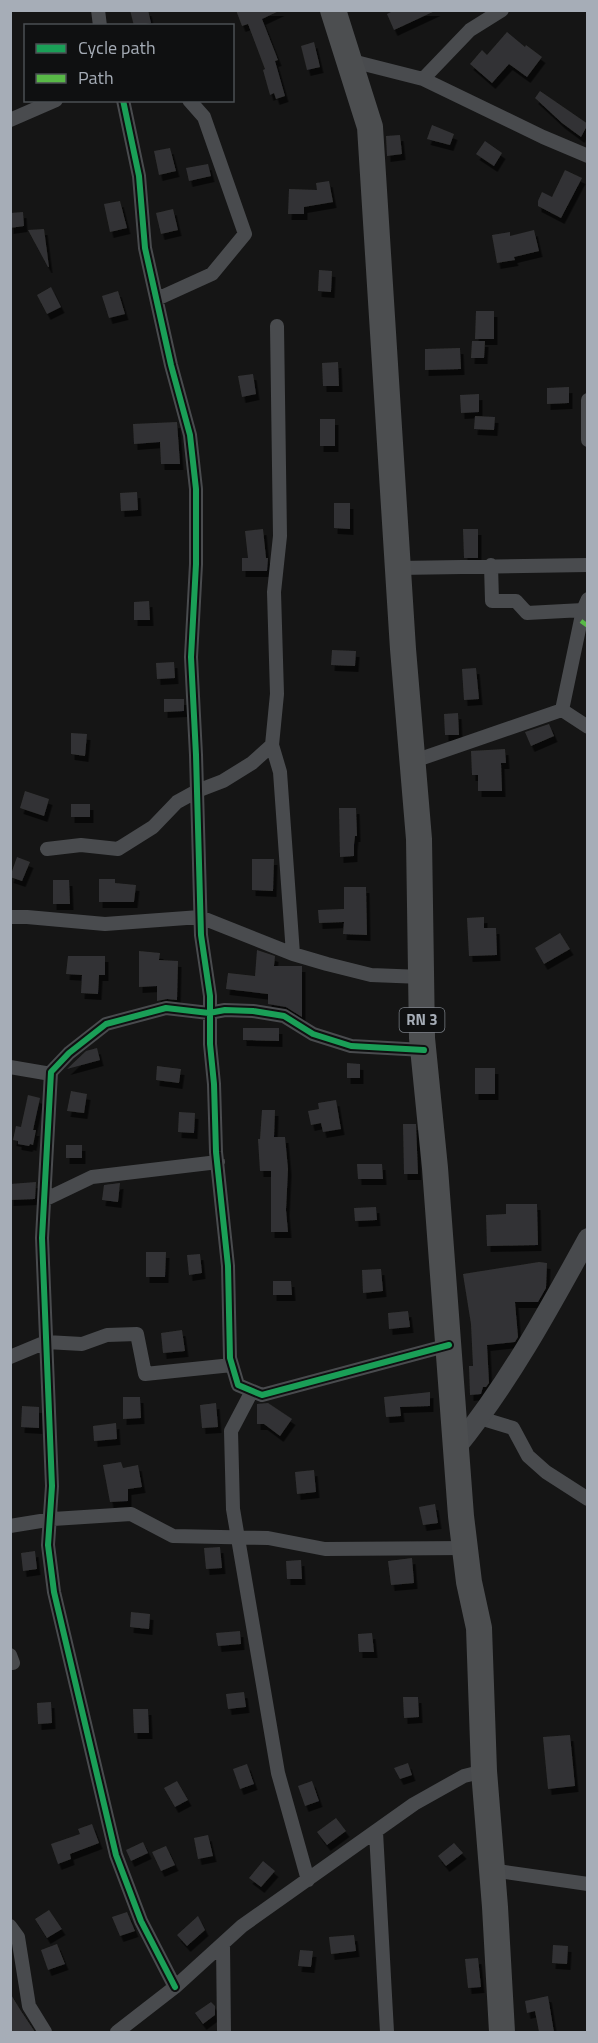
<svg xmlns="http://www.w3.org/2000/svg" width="598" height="2043" font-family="'Titillium Web',sans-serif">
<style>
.building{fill:#333334;filter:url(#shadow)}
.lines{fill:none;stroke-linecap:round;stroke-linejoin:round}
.street{stroke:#494b4e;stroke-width:14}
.secondary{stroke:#484a4d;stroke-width:20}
.highway{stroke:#4c4e50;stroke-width:26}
.quiet{stroke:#58b947;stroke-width:4.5;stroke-dasharray:9 4.5;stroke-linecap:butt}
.cycleway-casing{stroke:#0f1011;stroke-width:10}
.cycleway{stroke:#1a9f57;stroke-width:6}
.labels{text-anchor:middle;stroke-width:5;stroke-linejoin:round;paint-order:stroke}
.shield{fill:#0f1011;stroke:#797e85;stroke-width:1.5}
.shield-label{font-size:15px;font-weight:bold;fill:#a6adb7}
</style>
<defs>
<filter id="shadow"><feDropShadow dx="3.5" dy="6" stdDeviation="0" flood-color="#0009"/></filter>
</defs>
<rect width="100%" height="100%" fill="#151515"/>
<path class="building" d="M130,10h18l3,13 -17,3z
M236,10h45l-19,9 16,41 -3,1 10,35 -9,3 -2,-6 -4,2 -7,-25 2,-1 -17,-45 -6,2z
M395,10h42l-43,20 -7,-16z
M507,32l18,15 1,-2 16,12 -15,20 -18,-13 -17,19 -22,-19 12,-14 5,5z
M314,42l6,25 -13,3 -6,-24z
M540,91l48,33 -7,13 -19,-14 -27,-25z
M432,125l22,9 -4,11 -23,-6z
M400,135l2,19 -15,2 -1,-20z
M485,141l17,12 -8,13 -18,-12z
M170,148l6,23 -17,4 -5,-24z
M208,164l3,12 -22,5 -3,-13z
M565,170l17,8 -21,40 -23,-12v-5l4,-9 10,5z
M329,181l4,21 -29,5v7h-16l1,-25 28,1 -1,-7z
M120,201l7,27 -17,4 -6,-28z
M173,209l5,21 -17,4 -5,-21z
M23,212l1,14 -14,2v-15z
M44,229l5,38h-1l-20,-37z
M534,230l5,21 -25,6 1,3 -18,3 -5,-28 18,-3v4z
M319,270l13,1 -1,21 -13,-1z
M51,287l10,20 -14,7 -10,-19z
M118,291l7,23 -16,4 -7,-22z
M476,311h18v28h-19z
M472,341h13l-1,17h-13z
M460,348l1,21 -36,1v-21z
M338,362l1,24h-16l-1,-23z
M253,374l3,20 -14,3 -4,-21z
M569,387v16l-22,1v-16z
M479,394v18l-18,1 -1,-18z
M475,416l20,1 -1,13 -20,-1z
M320,419h15v27h-15z
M177,422l3,42h-19l-1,-22 -26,2 -1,-20z
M137,492l1,18 -17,1 -1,-18z
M334,503h16v26l-16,-1z
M263,529l3,29h2l-1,13h-25v-13h6l-3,-27z
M463,529h15v29h-14z
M149,601l1,19h-16v-18z
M332,650l24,1 -1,15 -24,-1z
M174,662l1,16 -18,1 -1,-16z
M476,668l3,31 -15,1 -2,-31z
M164,699h20v12l-20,1z
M458,713l1,22h-14l-1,-21z
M549,724l5,12 -23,10 -6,-14z
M71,733l16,1 -2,22 -14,-2z
M505,749l1,14h-5l1,28h-24v-16h-6l-1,-24z
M25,791l24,8 -5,17 -24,-8z
M71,804h19v13h-19z
M339,808h17l1,28h-2l-1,9v11l-14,1z
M17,857l13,5 -8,19 -12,-4z
M252,859h22l-1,32 -21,-1z
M99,879h16v4l21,2 -2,17h-35z
M53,880h16l1,24h-17z
M344,887h22l1,48 -24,-1 1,-12 -25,1 -1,-13 26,-1z
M484,917v11h12l1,27 -28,1 -2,-38z
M560,933l10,16 -26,15 -9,-16z
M257,950l18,6 -1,10h28v51l-16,-10 -18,-3v-10l-42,-5 2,-16 27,3z
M139,951l21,2 -1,7 19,1 -1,39 -10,-1 -10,2v-15l-18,1z
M68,956h37v19h-6l-1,19 -17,-1 1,-18 -16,-1z
M243,1028h36v13l-36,-1z
M97,1048l3,12 -33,9 19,-18z
M347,1063l13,1v14h-13z
M157,1066l24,3 -2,14 -23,-3z
M475,1068h20v26h-20z
M71,1091l16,3 -3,19 -17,-2z
M28,1095l12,3 -7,32h3l-3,15 -3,-1 -1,2 -11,-2v-3l-5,-1 3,-14 5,1z
M336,1100l5,29 -18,3 -2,-9 -10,2 -3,-14 11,-2 -1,-6z
M262,1110h13l-1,27h11l3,32 -2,41 2,22h-17v-61h-11l-2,-32h2z
M179,1112l16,1 -1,20 -16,-1z
M403,1124h13l2,50h-14z
M66,1145h16v13h-16z
M357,1164h25l1,15h-25z
M36,1182l-1,17 -25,1v-16z
M120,1183l-2,19 -16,-2 2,-15z
M506,1204h31l1,41 -51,1 -1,-31 20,-1z
M376,1207l1,13 -22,1 -1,-13z
M146,1252h20l-1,25h-19z
M200,1254l2,19 -13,2 -2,-20z
M539,1262l8,1 -1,25 -8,14h-23l3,35 -3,5 -28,3 2,38 -3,4h-3l-2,7 -11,1 -1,-29h4l-2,-42 -8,-50z
M381,1269l2,22 -20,2 -1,-23z
M273,1281h18l1,14h-19z
M408,1311l2,16 -21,2 -1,-16z
M182,1330l3,21 -22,2 -2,-20z
M430,1392v14l-30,1 1,9 -15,1 -2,-20z
M123,1397h17l1,21 -18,1z
M216,1403l2,24 -16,1 -2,-23z
M268,1403l24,16 -12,17 -16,-12h-7v-20z
M22,1406l17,1v21l-18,-1z
M116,1423l1,16 -23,2 -1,-15z
M121,1462l2,6 15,-3 4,22 -14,2v12l-18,1 -7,-37z
M314,1470l2,22 -19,2 -2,-22z
M435,1504l3,19 -15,2 -4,-18z
M220,1547l2,21 -16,1 -2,-21z
M35,1551l2,18 -14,2 -2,-18z
M412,1558l2,25 -23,2 -3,-24z
M301,1560l1,19h-15l-1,-18z
M131,1612l19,2 -1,15 -19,-2z
M240,1631l1,13 -23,2 -2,-13z
M372,1633l2,19h-15l-1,-18z
M244,1692l2,15 -18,2 -2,-15z
M403,1697h15l1,20 -15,1z
M51,1702l1,21 -14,1 -1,-21z
M133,1709h15l1,24h-15z
M570,1735l5,51 -27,3 -5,-52z
M408,1763l4,12 -12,4 -6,-11z
M247,1764l7,20 -14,5 -7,-20z
M177,1781l11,19 -13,7 -11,-19z
M312,1781l7,20 -14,5 -7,-20z
M336,1818l10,13 -19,14 -10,-13z
M92,1824l7,19 -29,11 1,5 -13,5 -7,-20 29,-10 -2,-5z
M208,1835l5,21 -15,3 -4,-21z
M143,1842l5,11 -17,8 -5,-11z
M454,1843l9,10 -17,13 -8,-10z
M166,1846l9,19 -14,6 -9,-19z
M263,1861l12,10 -14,16 -12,-9z
M49,1910l13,19 -15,9 -12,-19z
M127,1912l8,19 -15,5 -8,-19z
M198,1916l7,14 -18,16 -10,-11z
M354,1935l2,16 -25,3 -2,-17z
M57,1944l8,20 -17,6 -7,-20z
M553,1945l15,1 -1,18 -15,-1z
M300,1950l13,1 -2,16 -13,-1z
M478,1958l3,29 -13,1 -3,-29z
M10,1993l11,18 14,21h-25z
M548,1996l6,36h-15l-4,-21 -8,2 -2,-12z
M211,2002l4,4v9l-12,9 -8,-11z"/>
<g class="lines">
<path class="street" d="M98,10l2,16
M348,60l75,19 120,58 45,19
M423,79l47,-49 32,-20
M123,100l16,76 6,72 26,117 19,70 6,54v75l-5,93 5,98 5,180 9,61v48l4,40 2,68 12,114 2,92 8,27 24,10 187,-50
M10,120l46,-20
M157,299l55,-25 33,-40 -41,-117 -15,-17
M588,400v40
M491,565l1,36h24l11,12 56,-3 5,-11
M398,568l190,-3
M562,710l26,17
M272,745l8,27 13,182
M411,762l151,-52 21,-100
M47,849l34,-4 37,4 35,-22 24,-25 20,-11 26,-10 29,-18 20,-18 5,-51 -3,-102 6,-56 -3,-210
M10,917h17l78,7 95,-7 93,37 34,10 44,11 51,2
M10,1067l41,7
M44,1200l48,-23 126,-15
M10,1357l36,-15 36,2 25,-9 30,-1 8,40 87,-9
M252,1391l-21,40 2,78 45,264 30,107
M480,1418l33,10 15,28 18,16 42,27
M10,1526l43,-7 78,-5 42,22 95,2 57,11 140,-1
M10,1655l3,8h-3
M376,1832l11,200
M491,1870l97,14
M10,1926l8,11 11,69 16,26
M223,1944l1,88
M175,1987l-34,-66 -25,-66 -62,-263 -6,-47 4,-59 -10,-248 9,-166 18,-19 37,-29 60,-16 43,5 16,-3 28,1 31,5 29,18 38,12 73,4
M117,2032l58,-45 67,-61 172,-122 50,-28 20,-5"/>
<path class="secondary" d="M456,1448c52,-64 92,-137 132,-210"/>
<path class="highway" d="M333,10l37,117 33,522 16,190 3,199 13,130 26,348 8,66 10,46 5,143 11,136 7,125"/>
<path class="quiet" d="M581,621l7,5"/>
<defs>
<path id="cycleway" d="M123,100l16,76 6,72 26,117 19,70 6,54v75l-5,93 5,98 5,180 9,61v48l4,40 2,68 12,114 2,92 8,27 24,10 187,-50
M175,1987l-34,-66 -25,-66 -62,-263 -6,-47 4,-59 -10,-248 9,-166 18,-19 37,-29 60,-16 43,5 16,-3 28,1 31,5 29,18 38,12 73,4"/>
</defs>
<use href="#cycleway" class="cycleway-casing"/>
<use href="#cycleway" class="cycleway"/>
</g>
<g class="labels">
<rect class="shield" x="399.5" y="1008" width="45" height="24" rx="4.5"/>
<g class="shield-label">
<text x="422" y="1025">RN 3</text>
</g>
</g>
<rect width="598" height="2043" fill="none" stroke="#a6adb7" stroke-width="24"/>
<rect x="24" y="24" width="210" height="78" fill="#0f1011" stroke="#4b4f53" stroke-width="1.5"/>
<rect x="36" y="44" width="30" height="9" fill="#1a9f57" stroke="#4b4f53" stroke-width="1.5"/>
<text x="78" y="54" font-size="18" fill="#a6adb7">Cycle path</text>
<rect x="36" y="74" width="30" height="9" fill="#58b947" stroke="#4b4f53" stroke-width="1.5"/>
<text x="78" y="84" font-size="18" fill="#a6adb7">Path</text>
</svg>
